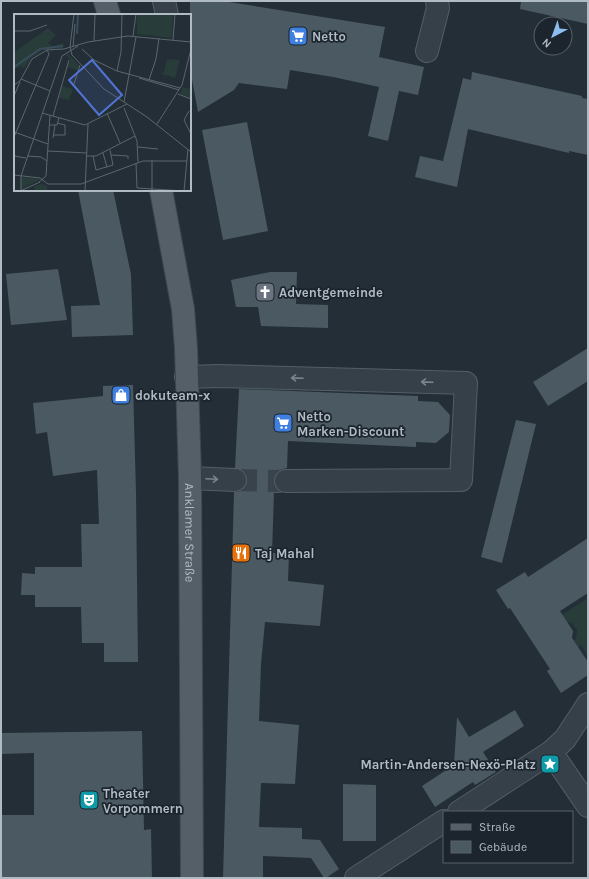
<svg xmlns="http://www.w3.org/2000/svg" width="589" height="879" font-family="Karla,sans-serif">
<style>
.green{fill:#283c3a}
.building{fill:#4b5963}
.lines{fill:none;stroke-linecap:round;stroke-linejoin:round}
.minor-tunnel{stroke:#38434c;stroke-width:22;stroke-dasharray:22 11;stroke-linecap:butt}
.minor-casing{stroke:#545e66;stroke-width:24}
.major-casing{stroke:#404951;stroke-width:24}
.minor{stroke:#364048;stroke-width:22}
.major{stroke:#545f68;stroke-width:22}
.oneway{stroke:#7a848c}
.labels{text-anchor:middle;stroke-width:3.5;stroke-linejoin:round;paint-order:stroke}
.poi-label{font-size:13px;font-weight:bold;fill:#b1bbc4;stroke:#1c252d;text-anchor:start}
.street-label{font-size:13px;fill:#b1bbc4;stroke:#1c252d}
.inset-river{fill:none;stroke:#384c5d;stroke-width:2}
.inset-road{fill:none;stroke:#5c666f;stroke-width:1}
.view{fill:#5174d1;fill-opacity:0.15;stroke:#5174d1;stroke-width:2}
.inset-edge{fill:none;stroke:#b1bbc4;stroke-width:2}
</style>
<rect width="100%" height="100%" fill="#232e37"/>
<path class="green" d="M588,598v58l-7,-11 -4,3 -4,-7 3,-2 1,-9 -5,-7 -7,-1 -8,-4z"/>
<path class="building" d="M190,1h33l162,26 -6,30 45,10 -6,28 -19,-4 -11,50 -20,-5 11,-49 -46,-10 -43,-7 -3,19 -48,-6 -5,7 -36,22 -8,-43z
M521,1h67v23l-68,-15z
M472,72l110,24v2l6,1v56l-19,-4v2l-101,-24 -11,58 -42,-10 5,-21 23,5 20,-83 8,2z
M247,122l21,109 -45,9 -21,-110z
M78,190h35l18,84 2,61 -61,2 -1,-31 29,-1z
M58,269l9,51 -56,5 -5,-51z
M270,272h27l-1,32 32,1v23l-67,-2 -3,-19h-22l-5,-27z
M588,348v33l-40,25 -15,-24z
M133,385l3,108 2,169h-34v-19h-22l-1,-36h-46v-12h-14l1,-22 13,1v-7h47l-1,-43h18l-2,-54 -44,6 -6,-44 -11,2 -3,-31 70,-7v-10z
M239,389l179,7v5l20,1 12,13 -1,17 -13,11 -20,-1v5l-128,-6 -1,27 -7,2 -5,5 -1,6 1,6 5,5 3,1h-9l-2,60 17,1 -1,27 36,4 -4,41 -55,-4 -4,42 -2,57 40,4 -4,59 -34,-1 -2,44 43,1v11l18,1 19,29 -13,9h-2l-13,-20 -48,-2v22h-40l11,-386 6,-1 5,-4 2,-7 -1,-5 -4,-5 -7,-2z
M516,420l20,4 -34,139 -21,-6z
M588,538v55l-28,18 13,20 -1,7 16,24v13l-27,18 -14,-22 3,-2 -40,-61 -2,1 -12,-19 29,-18 3,5z
M515,710l9,16 -41,26 13,20 -21,13 -2,-3 -38,25 -13,-21 32,-21 3,-48 12,20z
M142,731l2,99 7,-1 1,49h-151v-63h33v-62l-33,1v-21z
M343,784l33,1v56h-33z"/>
<g class="lines">
<path class="minor-tunnel" d="M235,480l51,1"/>
<defs>
<path id="minor" d="M164,1l3,14
M427,51l11,-43 -1,-7
M186,377l33,-1 247,7 -5,97 -175,1
M190,478l45,2
M551,752l37,54
M459,812l92,-60 14,-13 23,-35
M356,878l88,-57"/>
<g id="major">
<path d="M105,1l4,14"/>
<path id="s1" d="M161,190l22,119 3,39 4,130 2,400"/>
</g>
</defs>
<use href="#minor" class="minor-casing"/>
<use href="#major" class="major-casing"/>
<use href="#minor" class="minor"/>
<use href="#major" class="major"/>
</g>
<defs><path id="oneway-shaft" d="M-6 0H5M1.5-3L5.5 0L1.5 3" fill="none" stroke-width="1.6" stroke-linecap="round" stroke-linejoin="round"/></defs>
<g class="oneway">
<use href="#oneway-shaft" transform="translate(297 378) rotate(-178)"/>
<use href="#oneway-shaft" transform="translate(427 382) rotate(-178)"/>
<use href="#oneway-shaft" transform="translate(212 479) rotate(3)"/>
</g>
<defs>
<symbol id="supermarket-square" viewBox="-11 -11 22 22"><rect x="-9" y="-9" width="18" height="18" rx="4" fill="#3f7fe0" stroke="#1c252d"/><path d="M-6-5.5h2.5l.6 2H6L4.5 2H-2.5L-4.4-4H-6ZM-1.5 3.2a1.3 1.3 0 1 0 .1 0ZM3 3.2a1.3 1.3 0 1 0 .1 0Z" fill="#fff"/></symbol>
<symbol id="church-square" viewBox="-11 -11 22 22"><rect x="-9" y="-9" width="18" height="18" rx="4" fill="#6b7280" stroke="#1c252d"/><path d="M-1.2-6h2.4v3.5h3.3v2.4h-3.3V6h-2.4V-.1h-3.3v-2.4h3.3Z" fill="#fff"/></symbol>
<symbol id="shop-square" viewBox="-11 -11 22 22"><rect x="-9" y="-9" width="18" height="18" rx="4" fill="#3f7fe0" stroke="#1c252d"/><path d="M-5-2.5h2.3a2.7 3.5 0 0 1 5.4 0H5L5.5 6h-11ZM-1.5-2.5h3a1.5 2.3 0 0 0-3 0Z" fill="#fff"/></symbol>
<symbol id="restaurant-square" viewBox="-11 -11 22 22"><rect x="-9" y="-9" width="18" height="18" rx="4" fill="#e8710a" stroke="#1c252d"/><path d="M-5-6h1v4h1v-4h1v4h1v-4h1v5L-1.5 .5V6h-2V.5L-5-1ZM5-6V6H3V1.5H1.5Q1.5-4 5-6Z" fill="#fff"/></symbol>
<symbol id="sight-square" viewBox="-11 -11 22 22"><rect x="-9" y="-9" width="18" height="18" rx="4" fill="#0f9aa8" stroke="#1c252d"/><path d="M0-6L1.8-2.2L6-1.7L2.9 1.2L3.7 5.4L0 3.3L-3.7 5.4L-2.9 1.2L-6-1.7L-1.8-2.2Z" fill="#fff"/></symbol>
<symbol id="theatre-square" viewBox="-11 -11 22 22"><rect x="-9" y="-9" width="18" height="18" rx="4" fill="#0f9aa8" stroke="#1c252d"/><path d="M-5-5.5Q0-4 5-5.5V0Q5 5 0 6Q-5 5-5 0ZM-3.3-2.5H-1v1.5H-3.3ZM1-2.5H3.3v1.5H1ZM-2.8 1Q0 5.5 2.8 1Z" fill="#fff"/></symbol>
</defs>
<g fill-rule="evenodd">
<use href="#supermarket-square" x="287" y="25" width="22" height="22"/>
<use href="#church-square" x="254" y="281" width="22" height="22"/>
<use href="#shop-square" x="110" y="384" width="22" height="22"/>
<use href="#supermarket-square" x="272" y="412" width="22" height="22"/>
<use href="#restaurant-square" x="230" y="542" width="22" height="22"/>
<use href="#sight-square" x="539" y="753" width="22" height="22"/>
<use href="#theatre-square" x="78" y="789" width="22" height="22"/>
</g>
<g class="labels">
<g class="poi-label">
<text x="312" y="41">Netto</text>
<text x="279" y="297">Adventgemeinde</text>
<text x="135" y="400">dokuteam-x</text>
<text x="297" y="421">Netto<tspan x="297" dy="15">Marken-Discount</tspan></text>
<text x="255" y="558">Taj Mahal</text>
<text x="536" y="769" text-anchor="end">Martin-Andersen-Nexö-Platz</text>
<text x="103" y="798">Theater<tspan x="103" dy="15">Vorpommern</tspan></text>
</g>
<g class="street-label">
<text dy="5" stroke="none"><textPath href="#s1" startOffset="345">Anklamer Straße</textPath></text>
</g>
</g>
<g transform="translate(14 14)">
<rect width="177" height="177" fill="#232e37"/>
<path d="M123,0h36l-1,24 -35,-4zM34,14l8,7 -8,8 4,3 12,-3 -1,5 -20,2 -12,8 -8,11 -1,-3 -8,3v-21l2,3zM54,40l11,11 -1,5 -11,-3 4,-7 -6,-5zM153,45l13,1 -5,18 -9,-3 -2,7 1,-7 -5,-2 4,-1zM48,72l11,3 -4,11 -10,-2zM169,73l8,2v9l-11,-4zM7,163l18,2v1l-18,9zM28,170l5,2v5h-12l-1,-5z" fill="#283c3a"/>
<path class="inset-river" d="M63,20l1,-20M0,53l26,-18 23,-3"/>
<path class="inset-road" d="M60,0l-4,33 2,8 32,34 43,28 44,35M0,17h16l17,-6M119,22l3,-22M159,26l2,-26M80,27l1,-27M59,33l2,-23M68,35l12,11 23,11 63,17M103,57l4,-19 1,-38M125,64l40,12M7,65l29,12 12,-35 16,-10M135,66l7,-21 3,-21M60,70l6,-19M0,71l6,-4 12,-22 15,-9 17,-1 24,-7 40,-6 63,6M164,80l13,5M0,82l6,-14M110,88l12,-65M110,94l13,33 1,21M175,97l-5,9 7,14M28,99l43,12 42,-21M93,99l13,30M39,102l16,-56M143,110l25,-39 9,-36M36,111h7l2,-7M0,118l34,12M40,121h11v-10l-8,-2M0,123l35,-83 -2,-4M39,124l2,-13M124,133l20,2M34,137l39,2M89,139l4,14M97,141l17,1v3M0,142l12,2M13,142l14,1 6,4M73,142h9l39,-20M79,142l3,14 17,-5 -3,-15M122,149l1,25 47,3M0,161l26,3 8,6h33l62,-23h44M25,168l7,-6 4,-61M7,176v-14l29,-85M6,177l20,-9M71,177l3,-67M138,177v-31M170,177l4,-42"/>
<path class="view" d="M78,46l30,35 -23,20 -30,-35z"/>
<rect width="177" height="177" class="inset-edge"/>
</g>
<rect width="589" height="879" fill="none" stroke="#b1bbc4" stroke-width="4"/>
<rect x="443" y="811" width="130" height="52" fill="#1c252d" stroke="#586169"/>
<rect x="451" y="824" width="20" height="6" fill="#545f68" stroke="#586169"/>
<text x="479" y="831" font-size="12" fill="#b1bbc4">Straße</text>
<rect x="451" y="841" width="20" height="12" fill="#4b5963" stroke="#586169"/>
<text x="479" y="851" font-size="12" fill="#b1bbc4">Gebäude</text>
<g transform="translate(553 36) rotate(221)"><circle r="19" fill="#1c252d" stroke="#586169"/>
<path d="M0-3L7 15L0 10L-7 15Z" fill="#8cbdef"/>
<text y="-6" font-size="11" font-weight="bold" text-anchor="middle" fill="#b1bbc4">N</text>
</g>
</svg>
